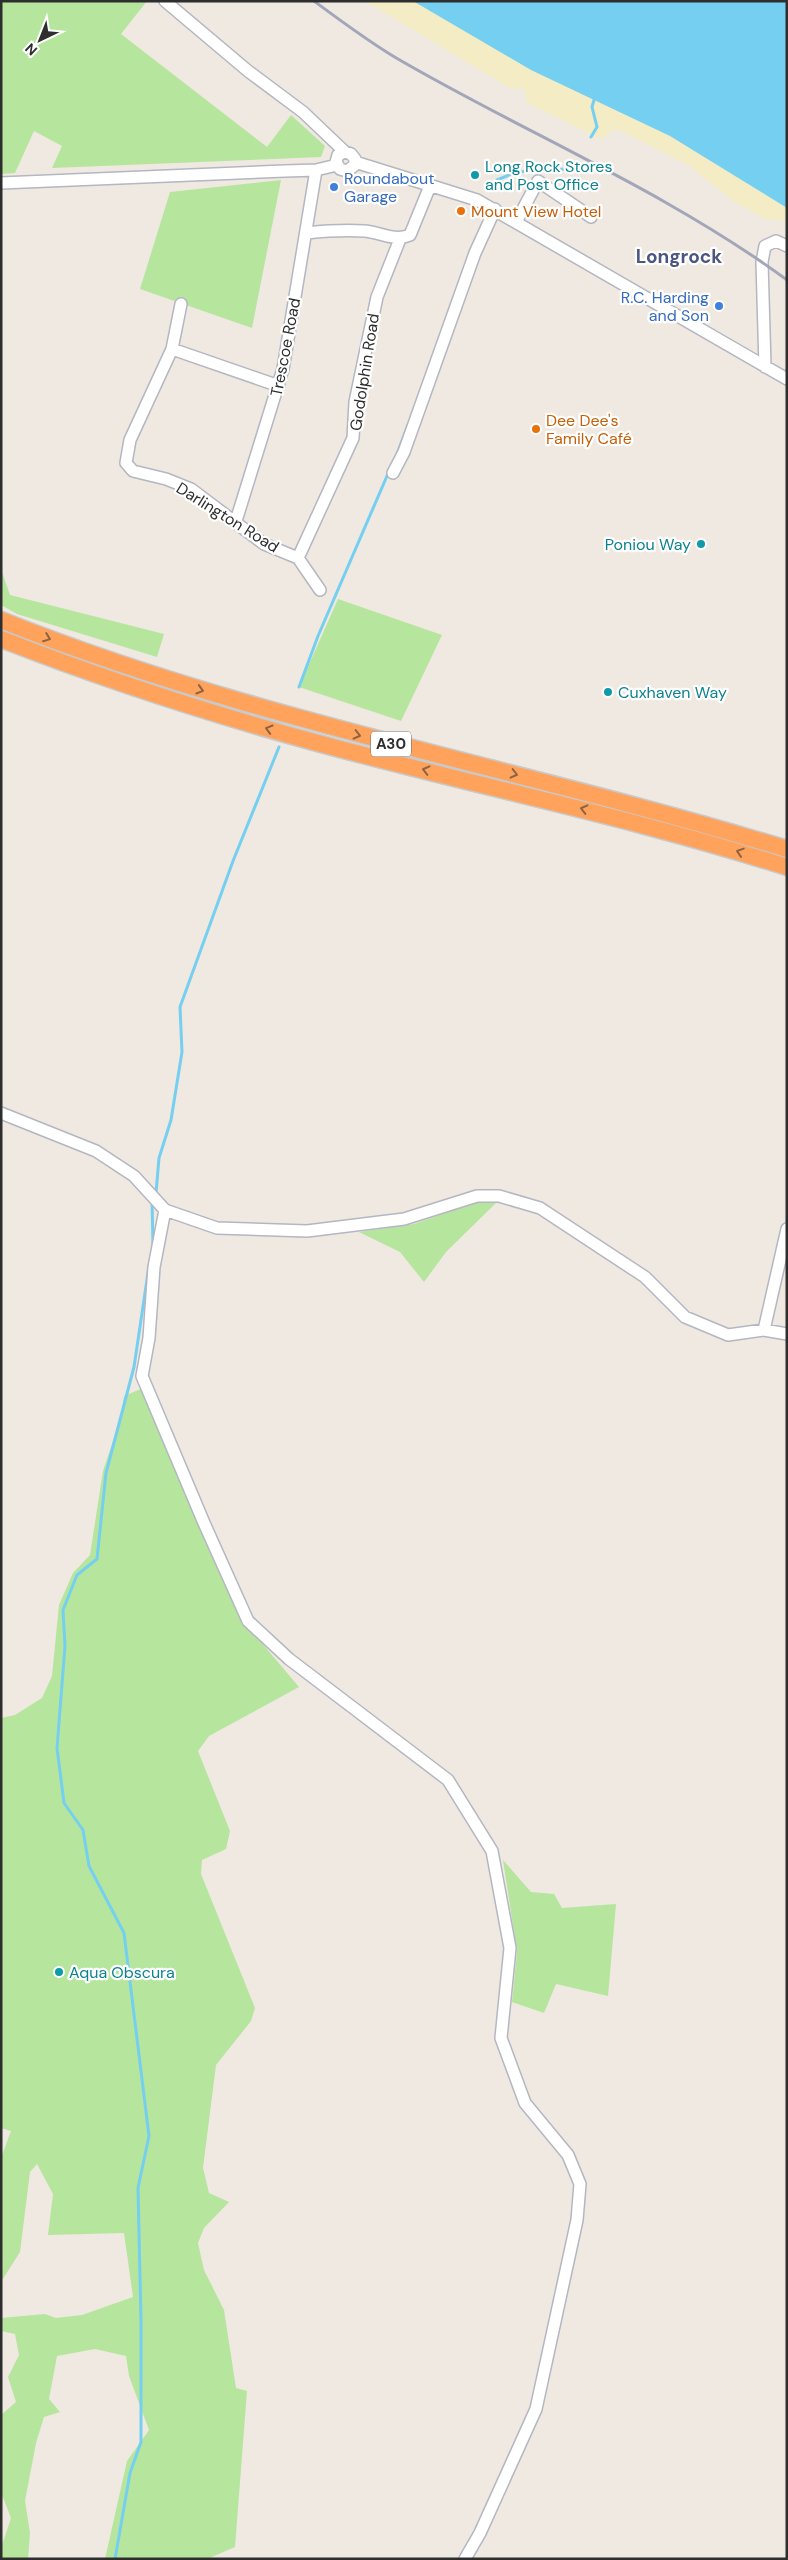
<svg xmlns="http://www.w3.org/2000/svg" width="788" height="2560" font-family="'DM Sans',sans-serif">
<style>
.green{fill:#b6e59e}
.sand{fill:#f3ecc5}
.water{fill:#75cff0}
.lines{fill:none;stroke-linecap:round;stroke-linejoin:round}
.stream{stroke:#75cff0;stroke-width:3}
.minor-casing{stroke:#b4b7c1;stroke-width:14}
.highway-casing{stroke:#c9c9c9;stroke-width:19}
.minor{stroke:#fff;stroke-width:11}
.highway{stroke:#ffa35c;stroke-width:16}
.rail{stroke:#a3a6b8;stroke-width:3}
.oneway{stroke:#8c6343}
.culture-dot{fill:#0f9aa8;stroke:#fff;stroke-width:2}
.shop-dot{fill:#3f7fe0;stroke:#fff;stroke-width:2}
.food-dot{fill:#e8710a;stroke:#fff;stroke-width:2}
.labels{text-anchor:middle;stroke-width:4.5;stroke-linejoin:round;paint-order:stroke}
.shield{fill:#fff;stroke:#6d6d6d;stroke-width:1}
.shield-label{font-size:15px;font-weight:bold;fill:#2e2e2e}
.culture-label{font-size:16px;fill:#0d838f;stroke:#fff;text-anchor:start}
.shop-label{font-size:16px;fill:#366cbe;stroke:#fff;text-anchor:start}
.food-label{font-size:16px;fill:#c56008;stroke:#fff;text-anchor:start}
.street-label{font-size:16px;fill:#2e2e2e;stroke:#fff}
.quarter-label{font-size:19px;font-weight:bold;fill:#4d5680;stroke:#fff}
</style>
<rect width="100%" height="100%" fill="#efe9e1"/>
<path class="green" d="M1,1h146l-26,33 146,113 24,-32 34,31 -4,11 -269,11 10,-22 -28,-15 -19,42 -14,1z
M281,180l-29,148 -112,-39 30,-97z
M1,569l9,26 154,39 -7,23 -140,-43 -16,-9z
M338,599l104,36 -41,86 -102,-34z
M498,1201l-52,51 -22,30 -24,-30 -41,-20 55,-8 60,-21z
M143,1388l112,247 44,52 -90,49 -11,15 32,80 -4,18 -24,11 -1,14 54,134 -4,13 -35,44 -13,103 6,25 20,9 -25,26 -6,15 6,27 20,40 12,78 11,3 -12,156 -28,12h-102l22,-98 22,-31 -20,-54 -3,-20 -31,-7 -38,7 -8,43 11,13 -16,5 -8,26 -11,58 5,32 -2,26h-27v-11l10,-30 -10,-26v-77l15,-13 -8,-25 11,-22 -4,-21 -14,-3v-13l44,-4 11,4 26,-3 51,-18 -9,-64 -76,2 5,-41 -16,-30 -7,8 -10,80 -19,30v-124l10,-27 -10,-3v-410l14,-3 27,-17 10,-22 7,-71 14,-32 17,-18 13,-84 18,-54 3,-21z
M503,1860l28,32 23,2 8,14 54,-4 -8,92 -52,-12 -12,29 -32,-11 5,-50z"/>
<path class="sand" d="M365,1h422v220l-21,-2 -30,-16 -48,-38 -65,-33 -8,-3 -14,10 -74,-36 -3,-14 -14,-1z"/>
<path class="water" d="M413,1h374v207l-117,-72 -139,-66z"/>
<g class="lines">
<path class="stream" d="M591,137l6,-10 -5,-20 2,-7
M497,180l19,-8 51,-3 8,-6
M484,213l1,7
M397,454l11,-29
M299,687l19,-51 72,-167
M156,1193l3,-35 12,-38 11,-68 -2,-45 53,-146 46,-114
M152,1201l1,44
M115,2559l15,-86 11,-31v-122l-3,-132 11,-52 -25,-203 -35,-67 -6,-36 -19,-27 -7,-55 8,-102 -2,-36 14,-35 20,-16 9,-86 28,-106 15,-101"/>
<defs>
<path id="minor" d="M165,1l83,70 55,41 42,40 6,2 4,5v6l-8,6 -7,-2 -4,-7 2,-7 7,-3
M355,162l122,38 310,179
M1,183l284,-12 31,-1 21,-5
M516,222l22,-41 53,36
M307,233c19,-2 38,-3 57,-2 16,1 30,11 46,4l20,-49
M172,349l9,-45
M765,367l-3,-105 3,-16 11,-5 11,5
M279,386l-107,-37 -42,91 -4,23 7,8 33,8 25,10 73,55 34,14 22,32
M393,473l11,-21 71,-199 20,-44
M236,521l47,-152 33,-199
M298,558l55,-120 2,-36 22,-105 23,-58
M1,1113l95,38 38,25 31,34 52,18 90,3 97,-12 73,-23h22l41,12 105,69 40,40 43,18 36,-5 23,4
M165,1210l-11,57 -5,71 -7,38 62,147 44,98 41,38 159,121 44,71 18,97 -9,90 24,65 43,52 12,29 -3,36 -41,189 -56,124 -15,26
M764,1330l23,-101"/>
<path id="highway" d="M1,620c255,102 525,149 786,229
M1,639c102,40 207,74 313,103 157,43 317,75 473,125"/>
</defs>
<use href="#minor" class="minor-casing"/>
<use href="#highway" class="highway-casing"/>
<use href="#minor" class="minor"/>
<use href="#highway" class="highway"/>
<path class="rail" d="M314,1c27,20 55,41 84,58 129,75 268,132 389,221"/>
</g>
<defs><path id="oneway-chevron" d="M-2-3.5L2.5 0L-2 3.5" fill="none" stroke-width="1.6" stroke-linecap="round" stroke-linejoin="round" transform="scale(1.25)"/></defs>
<g class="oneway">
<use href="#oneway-chevron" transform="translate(47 638) rotate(21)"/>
<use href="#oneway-chevron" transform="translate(200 690) rotate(17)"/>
<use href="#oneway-chevron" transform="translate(269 729) rotate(-164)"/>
<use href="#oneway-chevron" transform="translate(357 735) rotate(14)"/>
<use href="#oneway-chevron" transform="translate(426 770) rotate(-166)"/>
<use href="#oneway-chevron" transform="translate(514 774) rotate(14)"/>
<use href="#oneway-chevron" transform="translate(584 809) rotate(-166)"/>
<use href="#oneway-chevron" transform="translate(740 852) rotate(-162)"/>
</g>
<g class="culture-dot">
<circle cx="475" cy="175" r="5"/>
<circle cx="701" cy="544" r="5"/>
<circle cx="608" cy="692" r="5"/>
<circle cx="59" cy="1972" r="5"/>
</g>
<g class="shop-dot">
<circle cx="334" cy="187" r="5"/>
<circle cx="719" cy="306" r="5"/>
</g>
<g class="food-dot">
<circle cx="461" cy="211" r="5"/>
<circle cx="536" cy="429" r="5"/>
</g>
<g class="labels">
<rect class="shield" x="371" y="731.5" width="40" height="25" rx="4"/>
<g class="shield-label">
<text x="391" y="749">A30</text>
</g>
<g class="culture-label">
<text x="485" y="172">Long Rock Stores<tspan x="485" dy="18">and Post Office</tspan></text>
<text x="691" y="550" text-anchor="end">Poniou Way</text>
<text x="618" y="698">Cuxhaven Way</text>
<text x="69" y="1978">Aqua Obscura</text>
</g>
<g class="shop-label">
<text x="344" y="184">Roundabout<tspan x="344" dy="18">Garage</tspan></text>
<text x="709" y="303" text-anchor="end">R.C. Harding<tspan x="709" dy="18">and Son</tspan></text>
</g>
<g class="food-label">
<text x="471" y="217">Mount View Hotel</text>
<text x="546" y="426">Dee Dee's<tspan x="546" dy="18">Family Café</tspan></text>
</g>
<g class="street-label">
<text transform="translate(285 347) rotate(-79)" y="6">Trescoe Road</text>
<text transform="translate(364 372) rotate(-81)" y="6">Godolphin Road</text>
<text transform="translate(228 517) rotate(32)" y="6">Darlington Road</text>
</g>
<g class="quarter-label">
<text x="679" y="263">Longrock</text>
</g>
</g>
<rect width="788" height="2560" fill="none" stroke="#2e2e2e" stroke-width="5"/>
<g transform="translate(40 40) rotate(223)" stroke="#ffffff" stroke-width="4" paint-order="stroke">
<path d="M0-4L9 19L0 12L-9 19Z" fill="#2e2e2e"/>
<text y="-8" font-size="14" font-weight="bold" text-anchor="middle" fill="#2e2e2e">N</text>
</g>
</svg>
